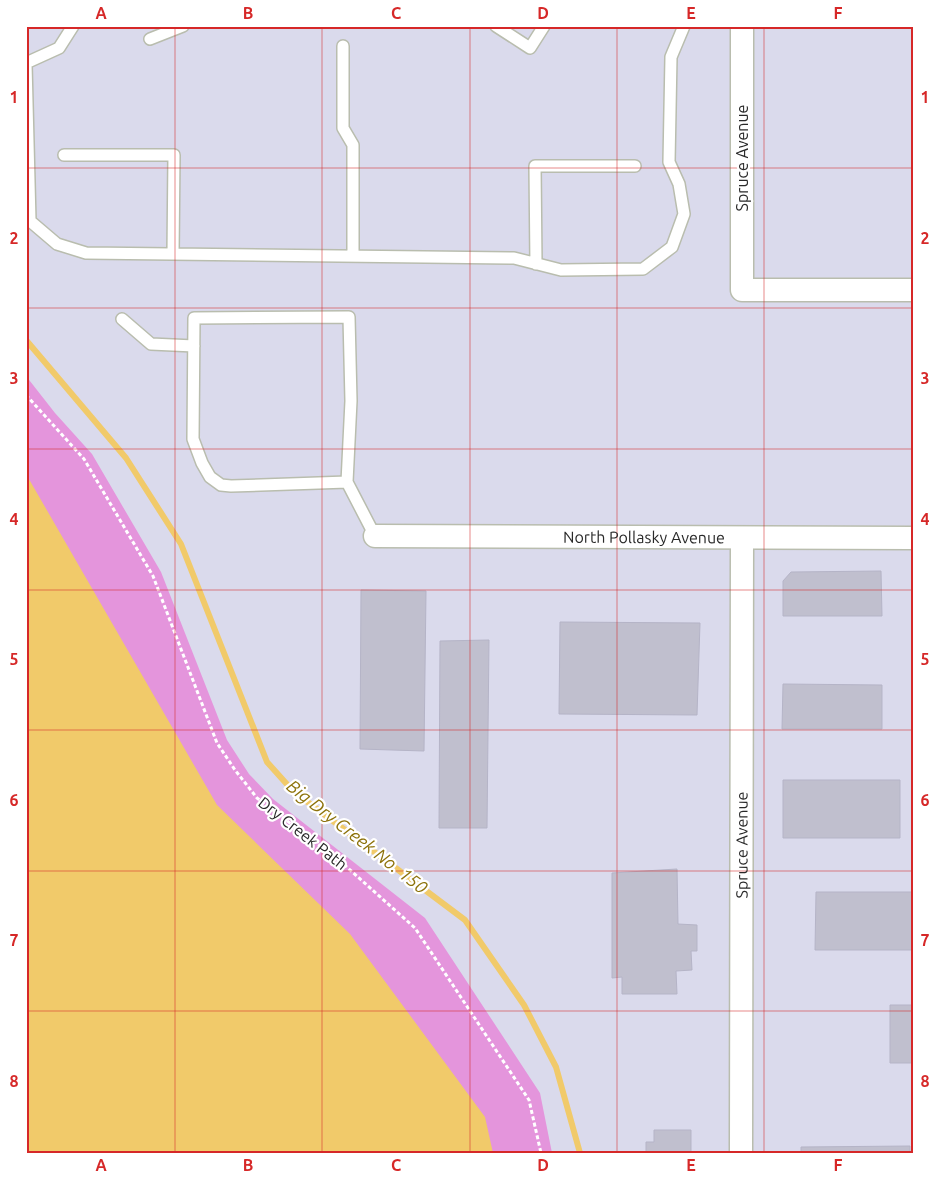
<svg xmlns="http://www.w3.org/2000/svg" width="939" height="1179" font-family="Ubuntu,sans-serif">
<style>
.green{fill:#e495dc}
.water{fill:#f1ca6a}
.lines{fill:none;stroke-linecap:round;stroke-linejoin:round}
.stream{stroke:#f1ca6a;stroke-width:6}
.building{fill:#c0bfce;stroke:#b5b4c7}
.service-casing{stroke:#b9bdae;stroke-width:14}
.minor-casing{stroke:#b9bdae;stroke-width:25}
.path{stroke:#fff;stroke-width:3;stroke-dasharray:4 2.5;stroke-linecap:butt}
.service{stroke:#fff;stroke-width:11}
.minor{stroke:#fff;stroke-width:22}
.grid{fill:none;stroke:#d62828;stroke-width:1;stroke-opacity:0.55}
.labels{text-anchor:middle;stroke-width:4.5;stroke-linejoin:round;paint-order:stroke}
.street-label{font-size:16px;fill:#292929;stroke:#fff}
.water-label{font-size:18px;font-style:italic;fill:#8d720b;stroke:#fff}
.neatline{fill:none;stroke:#d62828;stroke-width:2}
.grid-label{font-size:16px;text-anchor:middle;font-weight:bold;fill:#d62828}
</style>
<rect width="100%" height="100%" fill="#dadaec"/>
<path class="green" d="M26,376l29,37 37,41 69,118 66,168 22,34 24,25 152,119 115,175 12,60h-526z"/>
<path class="water" d="M26,474l191,331 133,129 135,183 8,36h-467z"/>
<g class="lines">
<path class="stream" d="M26,340l100,118 55,86 86,218 26,29 172,129 59,85 32,62 24,86"/>
</g>
<path class="building" d="M881,571l1,45h-99v-35l8,-9z
M361,590l65,1 -2,160 -64,-2z
M560,622l140,1 -3,92 -138,-1z
M489,640l-2,188h-48l1,-187z
M783,684l99,1v44h-100z
M783,780h117v58h-117z
M677,869l1,55 19,1v26h-6l1,19 -16,1 1,23h-55v-17l-10,1v-105z
M816,892h97v58h-98z
M890,1005h23v58h-23z
M654,1130h37v23h-45v-11h8z
M910,1146v7h-109v-6z"/>
<g class="lines">
<defs>
<path id="service" d="M496,26l34,22 14,-22
M150,39l33,-13
M343,46v82l10,17v111
M26,63l33,-15 14,-22
M26,64l4,157 27,23 29,9 428,5 47,12 82,-1 29,-22 12,-33 -5,-30 -10,-22 2,-105 13,-31
M64,155h110l-1,99
M536,264l-1,-98h100
M122,319l29,25 43,2
M347,482l-116,4 -10,-1 -11,-8 -8,-14 -9,-24 1,-121 155,-1 2,84 -4,81 28,54"/>
<g id="minor">
<path d="M742,26v264h171"/>
<path id="s1" d="M375,536l538,2"/>
<path id="s2" d="M741,1153l1,-615"/>
</g>
</defs>
<use href="#service" class="service-casing"/>
<use href="#minor" class="minor-casing"/>
<path class="path" d="M26,395l58,64 69,117 64,167 18,27 22,28 83,63 75,67 114,172 12,53"/>
<use href="#service" class="service"/>
<use href="#minor" class="minor"/>
</g>
<path class="grid" d="M175,26v1127M322,26v1127M470,26v1127M617,26v1127M764,26v1127M26,168h887M26,308h887M26,449h887M26,590h887M26,730h887M26,871h887M26,1011h887"/>
<g class="labels">
<g class="street-label">
<text transform="translate(742 158) rotate(-90)" y="6">Spruce Avenue</text>
<text dy="6" stroke="none"><textPath href="#s1" startOffset="269">North Pollasky Avenue</textPath></text>
<text transform="translate(303 833) rotate(38)" y="6">Dry Creek Path</text>
<text dy="6" stroke="none"><textPath href="#s2" startOffset="308">Spruce Avenue</textPath></text>
</g>
<g class="water-label">
<text transform="translate(357 837) rotate(38)" y="6">Big Dry Creek No. 150</text>
</g>
</g>
<rect width="939" height="1179" fill="none" stroke="#ffffff" stroke-width="55"/>
<rect x="28" y="28" width="884" height="1124" class="neatline"/>
<g class="grid-label">
<text x="101" y="19">A</text>
<text x="248" y="19">B</text>
<text x="396" y="19">C</text>
<text x="543" y="19">D</text>
<text x="691" y="19">E</text>
<text x="838" y="19">F</text>
<text x="14" y="103">1</text>
<text x="925" y="103">1</text>
<text x="14" y="244">2</text>
<text x="925" y="244">2</text>
<text x="14" y="384">3</text>
<text x="925" y="384">3</text>
<text x="14" y="525">4</text>
<text x="925" y="525">4</text>
<text x="14" y="665">5</text>
<text x="925" y="665">5</text>
<text x="14" y="806">6</text>
<text x="925" y="806">6</text>
<text x="14" y="946">7</text>
<text x="925" y="946">7</text>
<text x="14" y="1087">8</text>
<text x="925" y="1087">8</text>
<text x="101" y="1171">A</text>
<text x="248" y="1171">B</text>
<text x="396" y="1171">C</text>
<text x="543" y="1171">D</text>
<text x="691" y="1171">E</text>
<text x="838" y="1171">F</text>
</g>
</svg>
